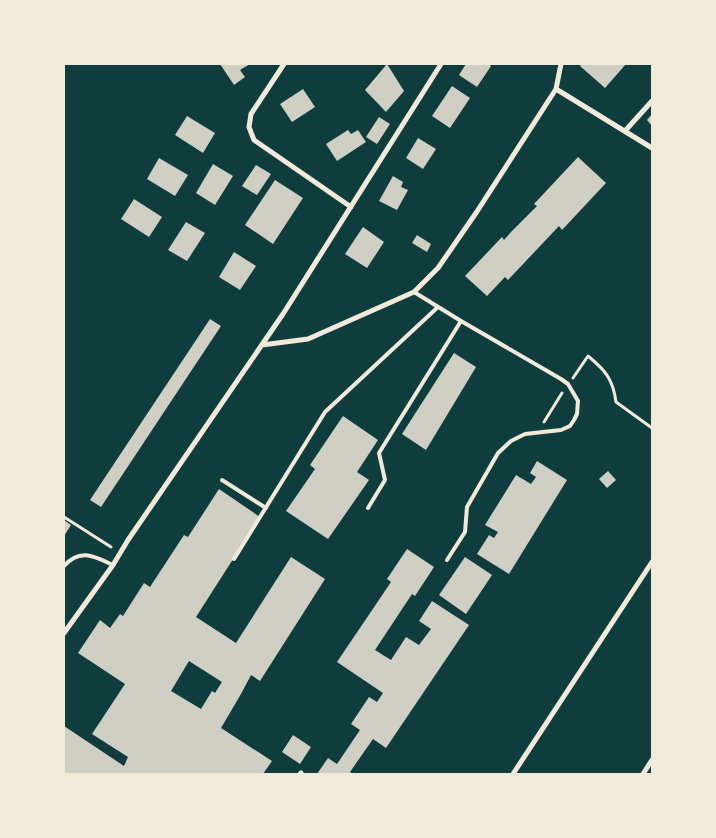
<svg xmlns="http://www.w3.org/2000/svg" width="716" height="838" font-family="'Sofia Sans Condensed',sans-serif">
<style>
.building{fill:#cfcfc3;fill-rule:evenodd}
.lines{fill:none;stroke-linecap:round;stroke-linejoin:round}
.path{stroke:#f1e9da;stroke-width:3}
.service{stroke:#f1e9da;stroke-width:4}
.minor{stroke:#f1e9da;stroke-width:5}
</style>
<rect width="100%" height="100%" fill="#0f3d3e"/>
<path class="building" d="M220,64h30l-10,6 5,7 -11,8z
M387,64l17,27 -18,21 -21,-22z
M466,64h22l3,2 -14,21 -18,-12z
M582,64h44l-21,24 -25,-22z
M452,86l18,12 -20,30 -18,-12z
M303,89l12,18 -23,15 -12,-18z
M652,114v12l-5,-6z
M187,116l28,17 -12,20 -28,-18z
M379,117l11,7 -13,20 -11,-7z
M348,130l3,4 7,-4 8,12 -29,19 -11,-17z
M418,138l18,11 -13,20 -17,-11z
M578,157l28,26 -44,47 -3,-4 -51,54 -3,-3 -18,19 -22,-20 37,-39 2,3 7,-8 26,-26 -3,-2z
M159,158l29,17 -13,21 -28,-17z
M213,164l20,12 -18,29 -19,-12z
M256,165l15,9 -14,21 -15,-9z
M393,176l10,6 -2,5 7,3 -11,20 -18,-9z
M275,180l28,18 -30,46 -28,-19z
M134,199l28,18 -13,20 -28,-18z
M186,222l19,11 -18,28 -19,-11z
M363,227l21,15 -17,26 -22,-14z
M417,235l14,9 -4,8 -15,-9z
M234,252l22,14 -16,24 -21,-13z
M210,319l11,7 -120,181 -11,-7z
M454,353l22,14 -50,83 -24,-16z
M343,416l35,24 -21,32 12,8 -41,59 -42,-28 29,-42 -5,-4z
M537,461l30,19 -58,94 -32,-20 12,-19 5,3 4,-6 -13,-7 31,-50 15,9 5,-7 -6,-4z
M608,471l8,9 -9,8 -8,-9z
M219,489l41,28 -64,100 40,26 55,-86 34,22 -65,102 -9,-6 -10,19 -20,34 51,33 -9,13h-199v-48l60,40 4,-9 -36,-23 33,-50 -47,-31 22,-33 10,8 10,-14 3,2 21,-33 6,4 34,-52 4,2zM189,661l33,21 -7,11 -3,-2 -11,18 -30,-18z
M64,520l7,5 -7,11z
M407,549l27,18 -19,29 -3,-2 -37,56 16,10 15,-23 13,8 12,-16 -12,-8 13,-20 37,24 -83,123 -13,-9 -23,33 3,2h-36l11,-16 9,6 23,-34 -9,-6 18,-27 8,5 6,-9 -46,-31 54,-80 -4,-3z
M465,557l27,18 -26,39 -27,-19z
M293,735l18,12 -11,17 -18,-12z"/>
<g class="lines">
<path class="path" d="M573,378l15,-22c17,14 25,23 28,46l36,26
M544,422l18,-29
M64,517l47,30"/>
<path class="service" d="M414,292l47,29 100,58 7,5 10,17 -1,13 -3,6 -4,6 -9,4 -36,4 -14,7 -13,12 -31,54 -2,25 -18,28
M222,480l44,28
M368,508l17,-28 -6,-27 82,-132
M234,559l91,-147 113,-105
M64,566c16,-18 30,-10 49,-1"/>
<path class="minor" d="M284,64l-33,50 -2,13 5,13 97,67
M556,89l96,59
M625,131l27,-30
M262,345l46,-6 106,-47 24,-24 38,-55 80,-124 5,-25
M64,633l49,-68 15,-25 155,-226 158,-250
M300,774l1,-1
M513,774l139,-212
M643,774l9,-14"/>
</g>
<rect width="716" height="838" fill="none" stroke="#f1e9da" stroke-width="130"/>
</svg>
